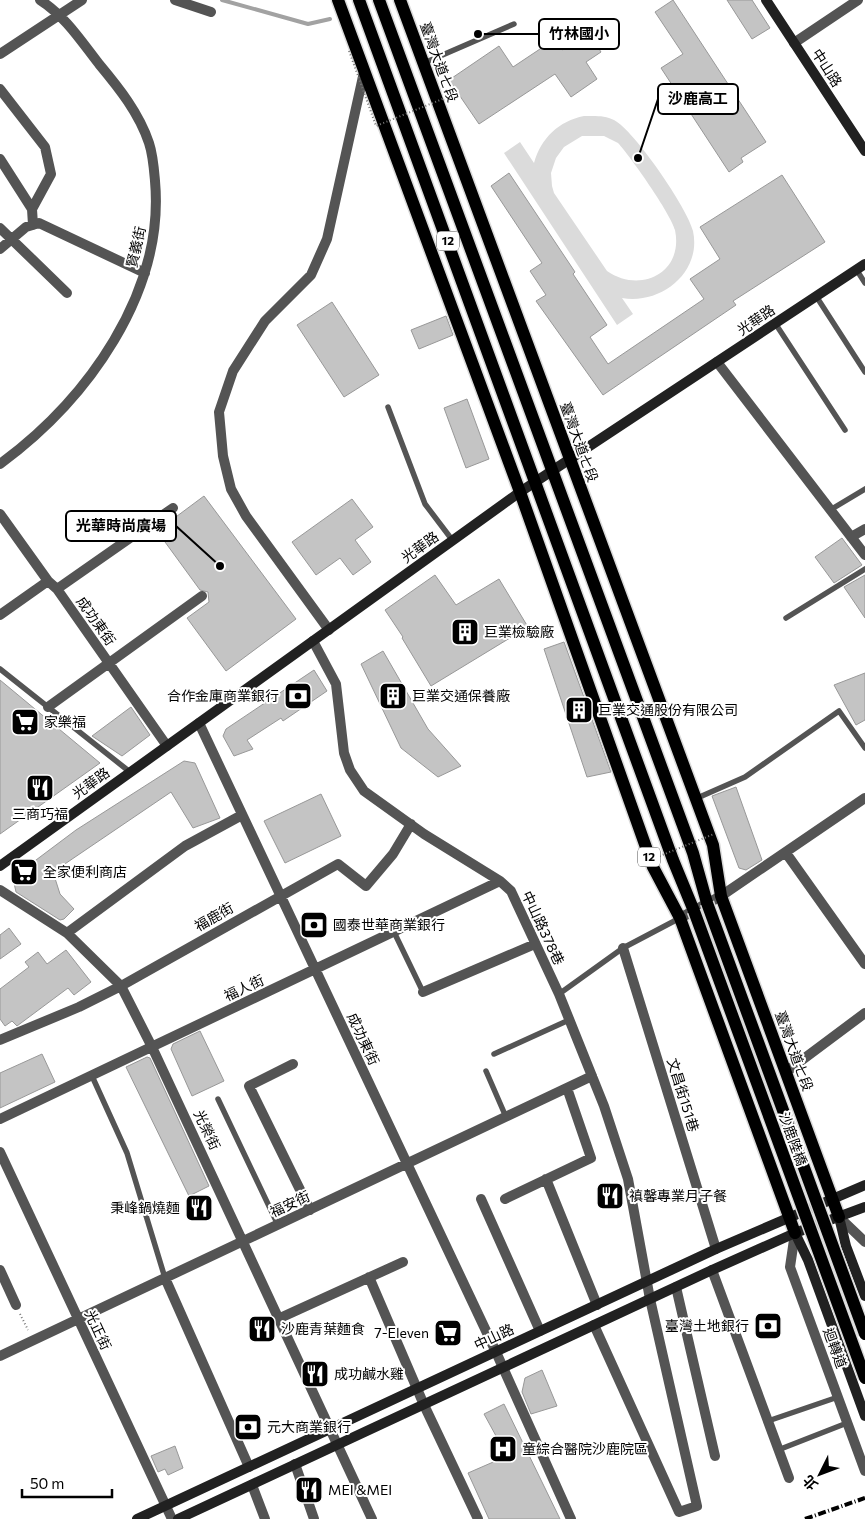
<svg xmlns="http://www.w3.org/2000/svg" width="865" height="1519" font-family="Commissioner,'Noto Sans TC',sans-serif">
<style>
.green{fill:#dbdbdb;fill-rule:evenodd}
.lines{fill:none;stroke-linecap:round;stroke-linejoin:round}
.stream{stroke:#a2a2a2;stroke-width:4}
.building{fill:#c4c4c4;stroke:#989898}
.primary-casing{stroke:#dbdbdb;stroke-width:15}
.path{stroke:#767676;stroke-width:2;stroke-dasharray:1 2.5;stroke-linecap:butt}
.lane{stroke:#545454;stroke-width:5.5}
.street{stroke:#545454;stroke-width:10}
.secondary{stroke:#212121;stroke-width:10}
.primary{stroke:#000;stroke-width:12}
.rail{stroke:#000;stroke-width:4;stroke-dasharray:8 2.5 1 2.5;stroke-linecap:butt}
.primary-bridge-casing{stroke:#dbdbdb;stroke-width:15;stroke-linecap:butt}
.path-bridge{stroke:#767676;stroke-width:2;stroke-dasharray:1 2.5;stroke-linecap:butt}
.primary-bridge{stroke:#000;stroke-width:12}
.labels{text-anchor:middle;stroke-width:4;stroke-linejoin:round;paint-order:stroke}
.shield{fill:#fff;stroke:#4c4c4c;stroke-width:1}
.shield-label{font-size:12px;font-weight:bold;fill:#000}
.street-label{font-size:14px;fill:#000;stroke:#fff}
.poi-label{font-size:14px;fill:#000;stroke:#fff;text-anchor:start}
.leader{fill:none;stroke:#000;stroke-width:2}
.callout-dot{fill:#000;stroke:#fff;stroke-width:2}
.callout{fill:#fff;stroke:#000;stroke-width:2}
.callout-label{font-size:15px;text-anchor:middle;font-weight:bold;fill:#000}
</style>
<rect width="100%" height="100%" fill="#fff"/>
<path class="green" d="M584,116c10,0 21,-1 30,4 20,10 74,89 79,111 9,42 -33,74 -71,67l11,16 -16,11 -113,-172 16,-11 14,21c7,-25 25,-42 50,-47zM582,136h22l14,7c12,13 53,71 57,87 9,43 -35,64 -68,41l-53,-78 -2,-7 -1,-13 5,-15 8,-11z"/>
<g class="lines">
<path class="stream" d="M222,0l86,24 22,-5"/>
</g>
<path class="building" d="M673,0l93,142 -25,16 2,4 -14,10 -68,-104 22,-14 -28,-42z
M727,0h25l18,28 -18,11z
M589,33l12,19 -15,10 11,17 -26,18 -16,-23 -76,50 -30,-44 50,-34 14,21 42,-28 7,11z
M509,173l66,99 -2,2 34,51 -17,12 18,27 96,-65 -14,-20 30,-20 -20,-32 82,-52 43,67 -92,59 3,4 -133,90 -67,-94 10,-6 -16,-24 12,-8 -51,-77z
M332,302l47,73 -35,22 -47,-72z
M446,316l7,19 -34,14 -8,-19z
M467,399l22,60 -23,9 -22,-60z
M204,496l92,123 -70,52 -39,-53 22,-16 -1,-10 -8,-2 -43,-59z
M352,499l21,28 -18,13 16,22 -18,13 -13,-17 -24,17 -24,-33z
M842,538l20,27 -28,18 -19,-26z
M435,575l21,30 43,-26 29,48 -97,59 -29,-48 1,-1 -18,-27z
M865,575v43l-21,-31z
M564,642l47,130 -24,5 -43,-128z
M383,651l45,78 33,37 -23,11 -37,-29 -40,-84z
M314,670l13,21 -44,30 -2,-3 -34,22 6,9 -19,7 -11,-20 3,-7z
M865,673v47l-9,5 -22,-40z
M0,680l100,83 -100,71z
M131,707l19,28 -28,21 -30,-20z
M184,761l11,2 25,55 -27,10 -22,-36 -118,80 7,22 14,15 -10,10 -4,1 -44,-28 -2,-9 2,-8 60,-45z
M736,787l26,73 -16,10 -7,-2 -27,-72z
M321,794l20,42 -56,27 -21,-42z
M9,928l12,16 -21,15v-24z
M66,950l25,32 -17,13 -6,-7 -51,38 -5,-5 -7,5 -5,-7v-30l29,-22 -4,-5 13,-10 9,12z
M200,1031l24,50 -32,15 -21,-47 2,-5z
M42,1054l13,28 -55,26v-35z
M147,1057l3,1 59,128 -20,10 -63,-129z
M542,1370l15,36 -26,8 -9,-22 3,-14z
M504,1404l56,115h-71l-21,-46 39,-17 -23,-42z
M175,1446l8,22 -15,7 -3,-6 -7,3 -7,-16z"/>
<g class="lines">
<defs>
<path id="primary" d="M338,0l182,492 133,375 27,51 115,315
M359,0l314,860 21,51
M379,0l314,853 14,50
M400,0l313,845 8,51 118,321"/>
</defs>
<use href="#primary" class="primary-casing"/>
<path class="path" d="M20,1314l8,16"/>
<path class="lane" d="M424,63l90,-39
M856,269l9,14
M816,296l49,76
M775,323l70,107
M388,407l37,97 28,37
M830,510l35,-21
M786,618l79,-49
M0,669l130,103
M695,799l50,-22 94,-66 26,37
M394,932l29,60
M559,994l64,-46 57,-30
M494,1054l75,-34
M486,1071l20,46
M92,1076l35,77 38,125
M218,1099l60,126
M768,1421l70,-24
M778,1450l69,-27"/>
<path class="street" d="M175,0l36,12
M794,43l64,-43
M0,54l82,-54
M0,89l45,58 6,27 -19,35
M0,159l32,50 1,16
M0,228l67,65
M0,249l26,-22 13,-4 106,50
M717,362l148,193
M0,464c87,-64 165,-171 155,-283 -1,-12 -2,-26 -6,-38 -10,-30 -30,-55 -50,-79 -18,-23 -34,-48 -59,-64
M0,514l48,67 9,8 110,157
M851,537l14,-8
M57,589l116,-81
M0,615l48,-34
M329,630l-83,-114 -15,-27 -8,-33 -4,-44 14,-41 32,-50 46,-46 16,-36 37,-167
M313,641l23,43 8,69 6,17 14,21 60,43 76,47 11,10 48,103 45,112 24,73 22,120 47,207 -18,6 -85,-187
M48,707l154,-111
M199,723l297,629 75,167
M786,853l79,111
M0,890l67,43 54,53 31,61 220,472
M680,918l41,-22 144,-98
M67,933l118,-87 57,-31
M623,948l93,301
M423,992l112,-48
M0,1040l79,-33 42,-21 217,-122 28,22 27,-32 18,-30
M293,1064l-44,22 61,124
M786,1072l79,-59
M0,1119l500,-238
M0,1152l172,367
M546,1179l51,126
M481,1199l59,132
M505,1199l86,-41 -24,-70
M839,1217l26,25
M795,1233l-5,34 75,204
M0,1270l16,35
M712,1270l77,208
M369,1277l55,128 54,114
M165,1278l84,189
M676,1287l39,169
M280,1318l123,-56
M0,1356l592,-280
M295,1464l19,55
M252,1485l13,34"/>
<path class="secondary" d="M766,0l99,151
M0,866l520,-374 345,-228
M839,1217l7,29 19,50
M795,1233l13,27 57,156
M137,1519l579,-270 149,-64
M178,1519l534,-249 83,-37 70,-26"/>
<use href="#primary" class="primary"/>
<path class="rail" d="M805,1519l60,-21"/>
<defs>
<path id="primary-bridge" d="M707,903l158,431
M694,911l171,467"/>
</defs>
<use href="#primary-bridge" class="primary-bridge-casing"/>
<path class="path-bridge" d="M349,51l27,75 69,-28
M640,864l74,-30"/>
<use href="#primary-bridge" class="primary-bridge"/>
</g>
<defs>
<symbol id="building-square" viewBox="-11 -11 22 22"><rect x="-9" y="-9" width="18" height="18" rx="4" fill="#000" stroke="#fff"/><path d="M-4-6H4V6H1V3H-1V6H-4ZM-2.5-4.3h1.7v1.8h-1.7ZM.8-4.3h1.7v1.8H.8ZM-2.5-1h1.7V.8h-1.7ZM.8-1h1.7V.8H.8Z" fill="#fff"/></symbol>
<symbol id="bank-square" viewBox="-11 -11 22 22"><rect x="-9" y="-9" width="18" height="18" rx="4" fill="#000" stroke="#fff"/><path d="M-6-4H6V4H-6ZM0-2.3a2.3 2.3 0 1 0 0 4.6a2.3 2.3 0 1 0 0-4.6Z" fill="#fff"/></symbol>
<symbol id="supermarket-square" viewBox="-11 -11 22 22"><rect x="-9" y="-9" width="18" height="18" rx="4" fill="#000" stroke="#fff"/><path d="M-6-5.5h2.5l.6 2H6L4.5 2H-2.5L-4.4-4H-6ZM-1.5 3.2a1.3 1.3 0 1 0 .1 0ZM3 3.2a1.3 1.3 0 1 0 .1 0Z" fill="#fff"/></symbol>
<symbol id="restaurant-square" viewBox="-11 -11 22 22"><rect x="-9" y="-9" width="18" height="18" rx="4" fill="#000" stroke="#fff"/><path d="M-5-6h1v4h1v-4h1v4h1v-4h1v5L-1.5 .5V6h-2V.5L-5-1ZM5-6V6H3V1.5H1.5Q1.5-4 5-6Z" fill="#fff"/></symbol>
<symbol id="hospital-square" viewBox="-11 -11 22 22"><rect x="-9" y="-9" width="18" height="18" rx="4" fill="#000" stroke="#fff"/><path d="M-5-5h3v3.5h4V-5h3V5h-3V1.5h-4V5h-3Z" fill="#fff"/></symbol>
</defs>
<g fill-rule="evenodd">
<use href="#building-square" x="449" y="616" width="32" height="32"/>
<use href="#bank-square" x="282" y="680" width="32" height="32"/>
<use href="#building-square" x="377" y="680" width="32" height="32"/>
<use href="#building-square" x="563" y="694" width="32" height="32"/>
<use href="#supermarket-square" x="9" y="706" width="32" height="32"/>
<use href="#restaurant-square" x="24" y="772" width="32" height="32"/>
<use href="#supermarket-square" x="8" y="856" width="32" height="32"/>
<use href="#bank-square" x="298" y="909" width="32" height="32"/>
<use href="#restaurant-square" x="594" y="1180" width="32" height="32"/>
<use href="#restaurant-square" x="183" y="1192" width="32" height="32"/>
<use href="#bank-square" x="752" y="1310" width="32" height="32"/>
<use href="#restaurant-square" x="246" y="1313" width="32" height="32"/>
<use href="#supermarket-square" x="432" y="1317" width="32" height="32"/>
<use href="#restaurant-square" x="299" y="1358" width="32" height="32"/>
<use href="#bank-square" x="232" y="1411" width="32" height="32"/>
<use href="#hospital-square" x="487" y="1433" width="32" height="32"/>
<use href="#restaurant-square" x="293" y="1474" width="32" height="32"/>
</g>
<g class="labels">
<g class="shield">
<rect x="437" y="231.5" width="22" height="19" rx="4"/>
<rect x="638" y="847.5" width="22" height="19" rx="4"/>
</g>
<g class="shield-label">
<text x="448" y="245">12</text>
<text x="649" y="861">12</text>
</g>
<g class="street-label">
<text transform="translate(439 62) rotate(70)" y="5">臺灣大道七段</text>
<text transform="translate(827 68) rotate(57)" y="5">中山路</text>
<text transform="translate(136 247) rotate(-77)" y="5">賢義街</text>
<text transform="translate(756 320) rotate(-34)" y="5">光華路</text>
<text transform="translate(579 442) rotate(70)" y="5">臺灣大道七段</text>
<text transform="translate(420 547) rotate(-36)" y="5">光華路</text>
<text transform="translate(96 621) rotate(55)" y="5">成功東街</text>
<text transform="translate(91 783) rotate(-36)" y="5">光華路</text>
<text transform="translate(214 917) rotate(-30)" y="5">福鹿街</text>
<text transform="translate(543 928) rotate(65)" y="5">中山路378巷</text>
<text transform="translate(244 988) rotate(-25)" y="5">福人街</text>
<text transform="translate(363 1039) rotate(65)" y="5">成功東街</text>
<text transform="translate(794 1051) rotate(70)" y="5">臺灣大道七段</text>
<text transform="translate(683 1095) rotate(73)" y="5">文昌街151巷</text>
<text transform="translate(207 1130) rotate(65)" y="5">光榮街</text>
<text transform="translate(793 1139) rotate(70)" y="5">沙鹿陸橋</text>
<text transform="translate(290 1204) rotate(-25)" y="5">福安街</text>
<text transform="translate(98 1330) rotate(65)" y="5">光正街</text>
<text transform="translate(494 1337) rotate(-25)" y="5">中山路</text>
<text transform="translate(835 1348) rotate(70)" y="5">迴轉道</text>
</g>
<g class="poi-label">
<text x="484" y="637">巨業檢驗廠</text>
<text x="279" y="701" text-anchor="end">合作金庫商業銀行</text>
<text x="412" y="701">巨業交通保養廠</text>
<text x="598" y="715">巨業交通股份有限公司</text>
<text x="44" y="727">家樂福</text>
<text x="40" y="819" text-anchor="middle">三商巧福</text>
<text x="43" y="877">全家便利商店</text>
<text x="333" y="930">國泰世華商業銀行</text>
<text x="629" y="1201">禛馨專業月子餐</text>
<text x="180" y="1213" text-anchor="end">秉峰鍋燒麵</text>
<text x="749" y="1331" text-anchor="end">臺灣土地銀行</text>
<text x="281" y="1334">沙鹿青葉麵食</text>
<text x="429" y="1338" text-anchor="end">7-Eleven</text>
<text x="334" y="1379">成功鹹水雞</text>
<text x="267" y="1432">元大商業銀行</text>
<text x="522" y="1454">童綜合醫院沙鹿院區</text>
<text x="328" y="1495">MEI &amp;MEI</text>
</g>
</g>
<path class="leader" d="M478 34L539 34M638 158L658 99M220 566L176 526"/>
<g class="callout-dot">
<circle cx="478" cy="34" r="5"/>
<circle cx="638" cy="158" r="5"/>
<circle cx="220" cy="566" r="5"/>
</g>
<g class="callout">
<rect x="539" y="19" width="80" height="30" rx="5"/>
<rect x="658" y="84" width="80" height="30" rx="5"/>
<rect x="66" y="511" width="110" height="30" rx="5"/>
</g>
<g class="callout-label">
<text x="579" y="39">竹林國小</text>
<text x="698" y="104">沙鹿高工</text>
<text x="121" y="531">光華時尚廣場</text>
</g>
<g transform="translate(820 1474) rotate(228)" stroke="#ffffff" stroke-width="4" paint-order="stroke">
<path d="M0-4L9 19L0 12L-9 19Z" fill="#000000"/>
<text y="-8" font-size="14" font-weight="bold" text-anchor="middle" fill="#000000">北</text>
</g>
<path d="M22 1489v8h90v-8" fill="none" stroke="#000000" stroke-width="2.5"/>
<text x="30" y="1489" font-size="15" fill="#000000" stroke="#ffffff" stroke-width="4" paint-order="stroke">50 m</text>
</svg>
